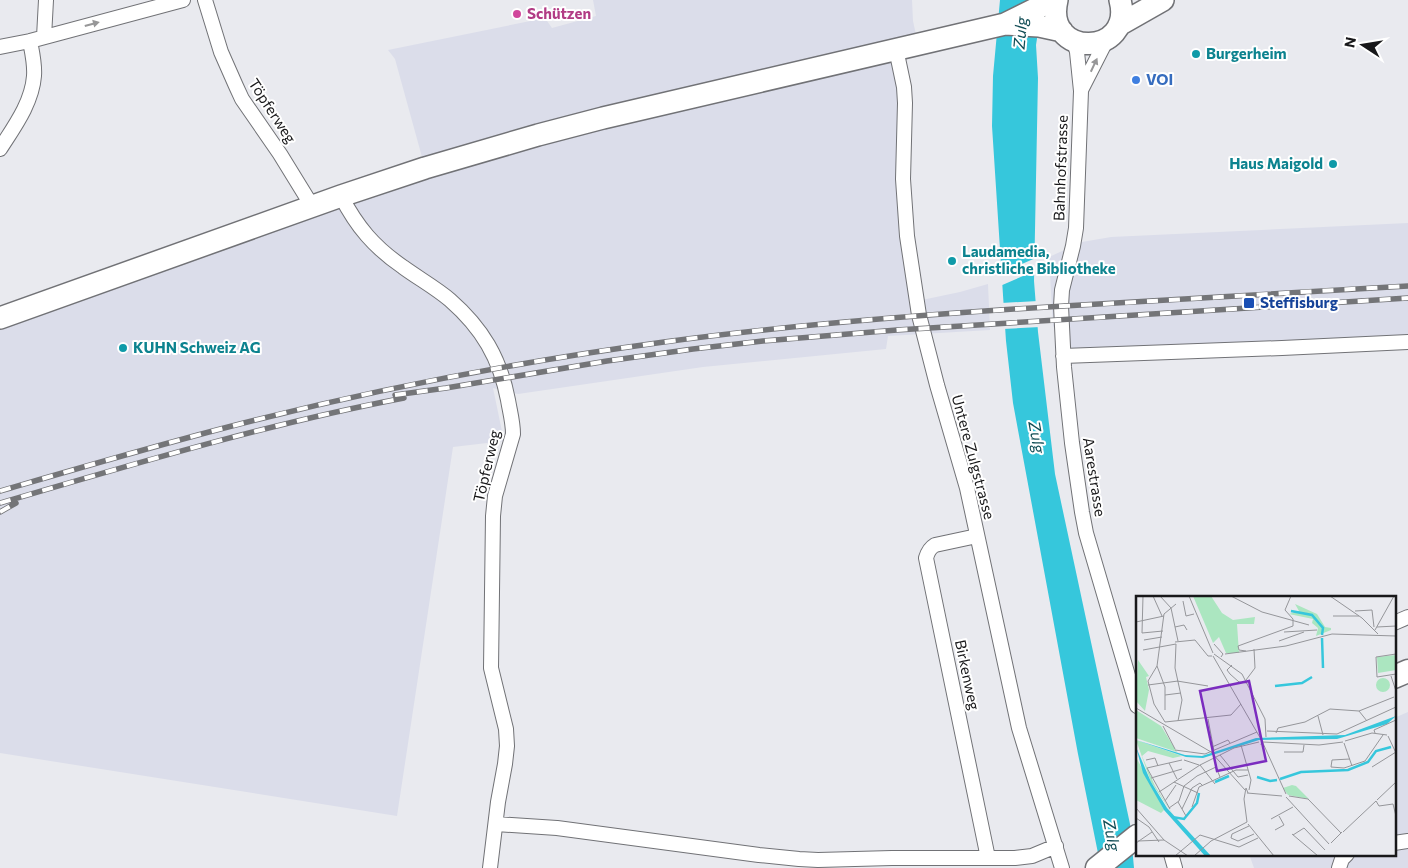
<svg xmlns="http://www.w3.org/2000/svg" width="1408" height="868" font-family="Commissioner,sans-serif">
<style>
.built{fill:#dbddea}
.water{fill:#36c7dc}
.pier{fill:#e9eaef}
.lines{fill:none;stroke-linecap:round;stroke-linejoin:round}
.minor-casing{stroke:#717276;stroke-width:16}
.primary-casing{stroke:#717276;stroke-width:24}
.trunk-casing{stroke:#717276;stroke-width:25}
.minor{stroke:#fff;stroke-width:14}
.primary{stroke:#fff;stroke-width:21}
.trunk{stroke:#fff;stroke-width:22}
.rail-casing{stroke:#747578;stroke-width:5.5}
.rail{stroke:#fff;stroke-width:4;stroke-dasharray:11;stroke-linecap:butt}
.oneway{fill:#979798}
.hotel-dot{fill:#d1479c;stroke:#fff;stroke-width:2}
.culture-dot{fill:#0f9aa8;stroke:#fff;stroke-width:2}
.shop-dot{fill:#3f7fe0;stroke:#fff;stroke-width:2}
.transit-dot{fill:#1a4fb4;stroke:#fff;stroke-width:2}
.labels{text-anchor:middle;stroke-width:4;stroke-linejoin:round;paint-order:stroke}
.hotel-label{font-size:15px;font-weight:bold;fill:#b23c85;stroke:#fff;text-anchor:start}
.culture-label{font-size:15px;font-weight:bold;fill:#0d838f;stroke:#fff;text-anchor:start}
.shop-label{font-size:15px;font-weight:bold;fill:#366cbe;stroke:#fff;text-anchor:start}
.street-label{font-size:15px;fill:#18181a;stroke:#fff}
.transit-label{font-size:15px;font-weight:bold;fill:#164399;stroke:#fff;text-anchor:start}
.water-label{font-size:16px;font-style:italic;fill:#124e56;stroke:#fff}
.inset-river{fill:none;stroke:#36c7dc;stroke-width:2.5}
.inset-road{fill:none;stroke:#95969a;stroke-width:1}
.view{fill:#7b2cbf;fill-opacity:0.15;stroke:#7b2cbf;stroke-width:2.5}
.inset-edge{fill:none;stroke:#18181a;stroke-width:2.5}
</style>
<rect width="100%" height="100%" fill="#e9eaef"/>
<path class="built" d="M593,0h319l1,21 5,23 -22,4 21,253 43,-9 28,-8 2,46 -102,6 -2,13 -183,18 -185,27 -25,-6 11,53 -51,6 -56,369 -397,-63v-435l425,-150 -30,-109 -7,-9 157,-32 7,10 44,-12z
M1408,223v119l-332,21 -23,-37 -4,-69 33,-15 29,-5z
M1408,712v156h-154l-5,-14h145v-136z"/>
<path class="water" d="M1000,0h43l-7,45 2,33 -4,203 4,51 17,142 75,350 4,44h-33l-23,-114 -65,-351 -7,-62 -14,-215 1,-50z"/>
<path class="pier" d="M1038,257l-1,13 -37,16 -1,-12z
M1038,301l2,26 -37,2 -2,-26z"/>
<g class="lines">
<defs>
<path id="minor" d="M205,0l16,52 15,34 6,13 38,55 32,52
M44,37l2,-37
M1074,41l3,11 4,39 -5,137 -3,18 -11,44 -1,16 3,61 8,76 10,69 4,21 51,173
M0,47l30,-6 153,-41
M896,49l8,38 1,16 -2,76 4,57 12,79 18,70 30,103 52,240 43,140
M1081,90l26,-51
M0,149c14,-22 32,-46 34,-73 1,-12 -2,-24 -4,-35
M341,196c16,31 33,51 62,71 15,11 33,21 47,33 32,28 50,58 58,100 2,12 5,22 5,34l-18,62 -2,20 -2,152 15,61 1,17 -2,18 -7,38 -8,66
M1063,356l219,-8 126,-6
M977,536l-42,9c-5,3 -7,6 -9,13l62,300
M1394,623l14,-6
M496,824l61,4 202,27 40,4 19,1 74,-2h123l17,-2 24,-10
M1394,843l14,-2
M1171,854l4,14
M1339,868l3,-9 5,-5"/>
<path id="primary" d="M1057,0c-14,59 78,57 63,0
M1005,24l34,2 23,5
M1119,25l44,-25
M0,318l341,-122 84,-28 113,-33 65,-17 402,-94 48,-24"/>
<path id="trunk" d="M1394,677l14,-6
M1097,868l40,-32"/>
</defs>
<use href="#minor" class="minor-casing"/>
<use href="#primary" class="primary-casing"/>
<use href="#trunk" class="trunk-casing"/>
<use href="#minor" class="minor"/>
<use href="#primary" class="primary"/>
<use href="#trunk" class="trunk"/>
<defs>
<path id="rail" d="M395,395l51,-7 161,-27 86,-12 70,-8 134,-11 511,-32
M0,491c76,-22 151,-44 228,-64 143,-37 289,-65 436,-85 133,-18 266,-28 400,-36 115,-6 229,-14 344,-20
M0,503c134,-39 267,-79 404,-105
M0,512l16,-9"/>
</defs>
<use href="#rail" class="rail-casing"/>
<use href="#rail" class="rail"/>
</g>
<defs><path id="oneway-solid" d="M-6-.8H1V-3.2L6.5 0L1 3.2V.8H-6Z" transform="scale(1.25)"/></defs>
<g class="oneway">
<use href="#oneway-solid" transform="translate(92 24) rotate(-15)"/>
<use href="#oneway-solid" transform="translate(1094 65) rotate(-65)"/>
</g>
<circle class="hotel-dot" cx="517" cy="14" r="5"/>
<g class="culture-dot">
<circle cx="1196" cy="54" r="5"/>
<circle cx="1333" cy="164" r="5"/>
<circle cx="952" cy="261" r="5"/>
<circle cx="123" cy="348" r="5"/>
</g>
<circle class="shop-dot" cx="1136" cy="80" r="5"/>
<rect class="transit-dot" x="1243" y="297" width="12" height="12" rx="2.5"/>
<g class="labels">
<g class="hotel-label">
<text x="527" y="19">Schützen</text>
</g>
<g class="culture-label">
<text x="1206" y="59">Burgerheim</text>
<text x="1323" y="169" text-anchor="end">Haus Maigold</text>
<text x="962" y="257">Laudamedia,<tspan x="962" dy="17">christliche Bibliotheke</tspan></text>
<text x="133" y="353">KUHN Schweiz AG</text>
</g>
<g class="shop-label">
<text x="1146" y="85">VOI</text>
</g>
<g class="street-label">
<text transform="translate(272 111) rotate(57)" y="5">Töpferweg</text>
<text transform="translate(1061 168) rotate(-88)" y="5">Bahnhofstrasse</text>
<text transform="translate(973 457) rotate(75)" y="5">Untere Zulgstrasse</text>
<text transform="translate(487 466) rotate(-77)" y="5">Töpferweg</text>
<text transform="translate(1094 477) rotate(81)" y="5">Aarestrasse</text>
<text transform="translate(967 675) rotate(78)" y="5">Birkenweg</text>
</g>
<g class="transit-label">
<text x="1260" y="308">Steffisburg</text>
</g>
<g class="water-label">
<text transform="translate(1020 33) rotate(-85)" y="6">Zulg</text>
<text transform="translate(1037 437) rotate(80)" y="6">Zulg</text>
<text transform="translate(1112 835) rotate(79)" y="6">Zulg</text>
</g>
</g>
<g transform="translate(1136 596)">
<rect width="260" height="260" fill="#e9eaef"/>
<path d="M57,0h18l11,17 11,7 22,-3 -1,7h-17l2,29h-13l-7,-16 -6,6zM159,8l22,10 8,13 6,1v2l-15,6 2,-8 -6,-5 1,-4 -24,-5 10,-3zM260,59v15l-18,3 -1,-16zM2,64l11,16 -3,1 3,13 -4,21 -9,-10zM240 89a7 7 0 1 1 14 0a7 7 0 1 1-14 0ZM0,114l25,16 16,26 -41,-14zM0,144l46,16 -9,2 -25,-7 -6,5 13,30 19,30 -23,-34zM0,161l28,53 -3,3 -25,-13zM156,189l4,1 13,13 -21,-4 -5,-7z" fill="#abe6c0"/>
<path d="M260,120l-9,8 -50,15 -78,1 -56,18 -17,-1 -50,-17 49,15 17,1 54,-18 89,-3zM0,151l15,35 16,26 44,48h-6l-41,-46 -21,-37z" fill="#36c7dc"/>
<path class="inset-river" d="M155,15l21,4 11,13 -1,7M186,42l1,30M139,90l27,-3 10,-6M121,181l13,4 7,-1M144,183l21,-7 47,-2 20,-8 8,-11 15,-4M79,186l14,-6M36,221l12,2 13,-16 2,-10"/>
<path class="inset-road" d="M7,0l-1,37 21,-2M17,0l9,20M24,0l11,12 7,33M53,0l24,57M95,0l31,16 47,13M194,0l32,22 16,16M47,5l3,15 8,-2M219,15l17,-1 2,17M197,20h26M0,26l28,-6M39,31l9,-2 3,5M241,31l19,-1M239,34l19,-34M148,36l33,-2M8,44l18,-3M143,45l25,-9M39,46l20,-2 13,16h4M40,48l-1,24 7,32 -4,21M78,48l9,10 -2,3M7,54l33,-6M110,55l-7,-1 -1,-4 55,-20v-7l-8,-9 6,-14M78,58l28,20 23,45 1,18M89,58l61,-8 46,-12 64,2M260,58l-20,3 1,20 19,-3M77,60l49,85M96,69l-5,5 3,4 9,8 8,1M21,70l8,21v23M255,80l5,15M110,84l9,-12 -1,-19M41,85l31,5M12,89l30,-4M29,99l16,-2M0,112l75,44 34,38M223,115l35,-14M182,120l5,19M72,123l6,32M29,126l-11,-18 -6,-23 9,-15 7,-52 12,-10M29,126l66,-7 10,-11M27,130l12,23M131,135l70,3 59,-27M140,137l2,-5 27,-6 25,-13 29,2 8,10M239,137l-1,-3 22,-10M252,140l8,17M209,145l27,-8 15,2M127,146l56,3 24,-3M208,147l8,23M105,149l10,35 -2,10M125,149l1,-4 24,53M76,151l16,-7 2,3M39,154l30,4 52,-22M148,156h19l1,-7M84,159l18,22 10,-2M214,163l-18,1 -1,7 13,1 21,-7 18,-26M10,164l9,-2 3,8M48,164l15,5M33,167l8,16M64,169l15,19M236,171l24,-15M15,182l31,-9M38,186l24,11M23,196l41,-27 34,-17 25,-6M111,197l35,3M153,200l19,3 33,34M150,201l43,47M241,204l19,-18M29,205l11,-16M240,205l3,5 14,-2 3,12M42,206l8,14M56,211l7,-20 37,-17h12M0,212l28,32M33,212l10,-7 5,-15 13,-10 19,-9 4,10M34,213l-23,-41 35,-8M46,213l10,-21 8,-5 3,3M0,222l13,9 10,15M135,223l22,-12M112,228l26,32M113,230l-17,8 -1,4 7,3 16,-7M139,234l9,-5 -5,-9M207,236l33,-31M156,238l26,22M157,239l11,-7 21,22M28,244l24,16M2,245l26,-1M0,247l16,-11M195,247l11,-11M103,251l19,-9M39,260l25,-21 39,12M58,260l17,-15 36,-19 -3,-23 2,-11 2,5"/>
<path class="view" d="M113,85l17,80 -49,10 -17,-80z"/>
<rect width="260" height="260" class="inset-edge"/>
</g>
<g transform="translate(1363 45) rotate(282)" stroke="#ffffff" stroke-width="4" paint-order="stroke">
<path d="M0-4L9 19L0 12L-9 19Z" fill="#18181a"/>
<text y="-8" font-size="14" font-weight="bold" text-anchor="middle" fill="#18181a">N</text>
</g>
</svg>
